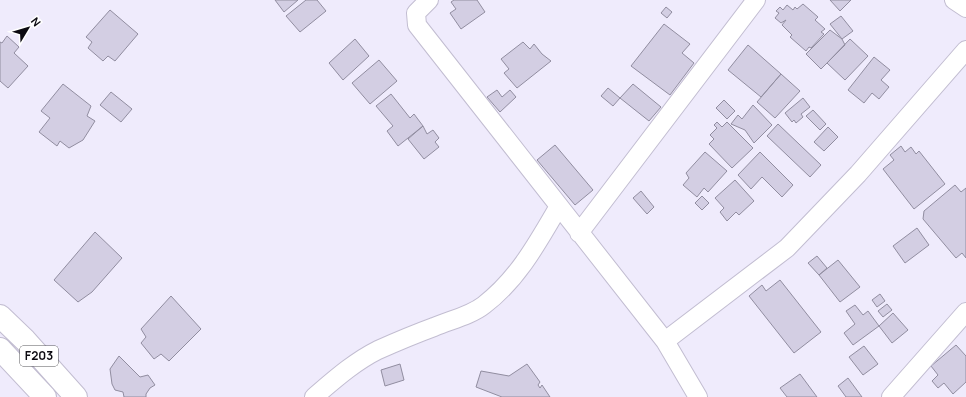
<svg xmlns="http://www.w3.org/2000/svg" width="966" height="397" font-family="Manrope,sans-serif">
<style>
.building{fill:#d3cee3;stroke:#918da0}
.lines{fill:none;stroke-linecap:round;stroke-linejoin:round}
.street-casing{stroke:#c2bdd1;stroke-width:20}
.primary-casing{stroke:#c2bdd1;stroke-width:24}
.street{stroke:#fff;stroke-width:18}
.primary{stroke:#fff;stroke-width:22}
.labels{text-anchor:middle;stroke-width:3;stroke-linejoin:round;paint-order:stroke}
.shield{fill:#fff;stroke:#555458;stroke-width:1}
.shield-label{font-size:12px;font-weight:bold;fill:#0c0a11}
</style>
<rect width="100%" height="100%" fill="#efebfc"/>
<path class="building" d="M275,0h23l-14,12z
M306,0h11l9,11 -26,21 -14,-16z
M454,0h23l8,12 -24,17 -11,-16 6,-4 -5,-7z
M830,0h21l-11,11z
M803,4l15,13 -3,3 10,9 -4,3 3,2 -13,14 -2,-1 -3,4 -16,-14 2,-2 -10,-10 4,-5 -5,3 -6,-5 4,-5 -3,-2 4,-4 3,3 4,-5 6,5 2,-3 2,2z
M666,7l6,5 -5,6 -6,-5z
M110,10l28,24 -23,27 -7,-5 -5,5 -15,-13 4,-6 -6,-5z
M841,16l12,15 -11,8 -12,-15z
M664,24l26,20 -8,9 12,10 -24,32 -39,-29z
M830,30l12,9 3,6 -24,24 -15,-15z
M7,36l12,11 -5,6 14,13 -20,22 -8,-7v-39l2,1z
M355,39l14,17 -26,24 -14,-17z
M850,39l18,17 -23,24 -18,-17z
M523,42l7,7 4,-5 8,10 9,7 -34,27 -13,-15 5,-4 -8,-10z
M748,45l33,29 -20,23 -33,-27z
M874,57l16,13 -9,10 8,7 -10,12 -7,-6 -8,10 -16,-13z
M379,60l18,21 -27,23 -18,-21z
M781,74l19,17 -25,27 -18,-16z
M63,84l28,22 -4,10 8,5 -12,19 -14,8 -9,-7 -3,5 -18,-14 11,-14 -9,-7z
M633,84l28,23 -12,14 -29,-23z
M608,88l12,10 -7,8 -12,-10z
M497,90l5,7 8,-7 6,7 -16,15 -13,-15z
M111,92l21,17 -11,13 -21,-17z
M391,94l19,24 4,-4 9,12 -25,20 -11,-15 6,-5 -17,-20z
M803,98l7,9 -9,7 2,3 -7,6 -2,-3 -2,2 -7,-9z
M724,100l11,11 -8,8 -11,-11z
M753,105l19,20 -18,18 -9,-13 -14,-6 7,-9 4,4z
M813,110l13,14 -6,6 -14,-14z
M717,122l5,5 5,-5 26,26 -21,20 -23,-24 5,-5 -4,-4 7,-7 -3,-3z
M778,124l43,41 -11,12 -43,-41z
M423,126l4,8 6,-4 6,8 -4,4 4,5 -15,12 -16,-20z
M828,127l10,10 -14,14 -10,-9z
M555,145l38,45 -18,15 -38,-45z
M901,146l4,6 6,-5 5,7 3,-3 26,33 -31,25 -31,-40 11,-9 -4,-5z
M705,152l22,19 -19,21 -4,-4 -7,9 -14,-12 6,-7 -3,-5z
M760,152l33,33 -11,12 -20,-20 -11,12 -13,-14z
M735,180l19,21 -15,14 -3,-3 -9,9 -7,-9 4,-4 -9,-10z
M955,185l6,7 5,-4v70l-4,-5 -6,5 -33,-39 1,-8z
M641,191l13,16 -7,7 -14,-16z
M702,196l7,7 -7,7 -7,-7z
M917,228l12,17 -24,18 -12,-17z
M95,232l27,26 -30,34 -14,10 -24,-22z
M817,256l10,12 -8,7 -11,-12z
M838,260l22,27 -20,15 -21,-27z
M780,280l41,52 -27,21 -45,-57 13,-11 4,6z
M880,294l5,7 -8,6 -5,-7z
M171,296l30,33 -32,32 -8,-7 -7,5 -13,-16 5,-6 -5,-8z
M887,304l5,6 -9,7 -5,-6z
M855,305l8,10 5,-4 11,15 -26,19 -9,-12 11,-9 -9,-13z
M893,313l15,17 -16,13 -13,-17z
M956,345l10,11v26l-13,12 -9,-11 -6,5 -6,-7 6,-6 -7,-9z
M864,346l14,18 -15,11 -14,-18z
M119,356l21,21 8,-2 7,10 -5,3 -4,6v3h-22l-1,-5 -8,-2 -3,-6 -2,-15z
M400,364l4,16 -19,6 -4,-16z
M527,364l13,18 -2,3 2,3 2,-3 8,12h-48l-26,-10 5,-16 28,5z
M800,374l17,23h-30l-7,-9z
M848,378l14,19h-16l-8,-11z"/>
<g class="lines">
<defs>
<path id="street" d="M429,0l-13,13 1,12 248,316 33,56
M954,0l12,8
M579,233l177,-233
M665,341l122,-93 71,-74 108,-124
M314,397c20,-17 40,-35 64,-47 18,-8 37,-16 56,-23 16,-7 36,-11 50,-22 34,-26 54,-63 75,-99
M891,397l75,-85"/>
<path id="primary" d="M0,316l25,24 51,57
M0,349l45,48"/>
</defs>
<use href="#street" class="street-casing"/>
<use href="#primary" class="primary-casing"/>
<use href="#street" class="street"/>
<use href="#primary" class="primary"/>
</g>
<g class="labels">
<rect class="shield" x="20" y="346" width="38" height="20" rx="3"/>
<g class="shield-label">
<text x="39" y="360">F203</text>
</g>
</g>
<g transform="translate(28 28) rotate(52)" stroke="#ffffff" stroke-width="3" paint-order="stroke">
<path d="M0-3L7 15L0 10L-7 15Z" fill="#0c0a11"/>
<text y="-6" font-size="11" font-weight="bold" text-anchor="middle" fill="#0c0a11">N</text>
</g>
</svg>
